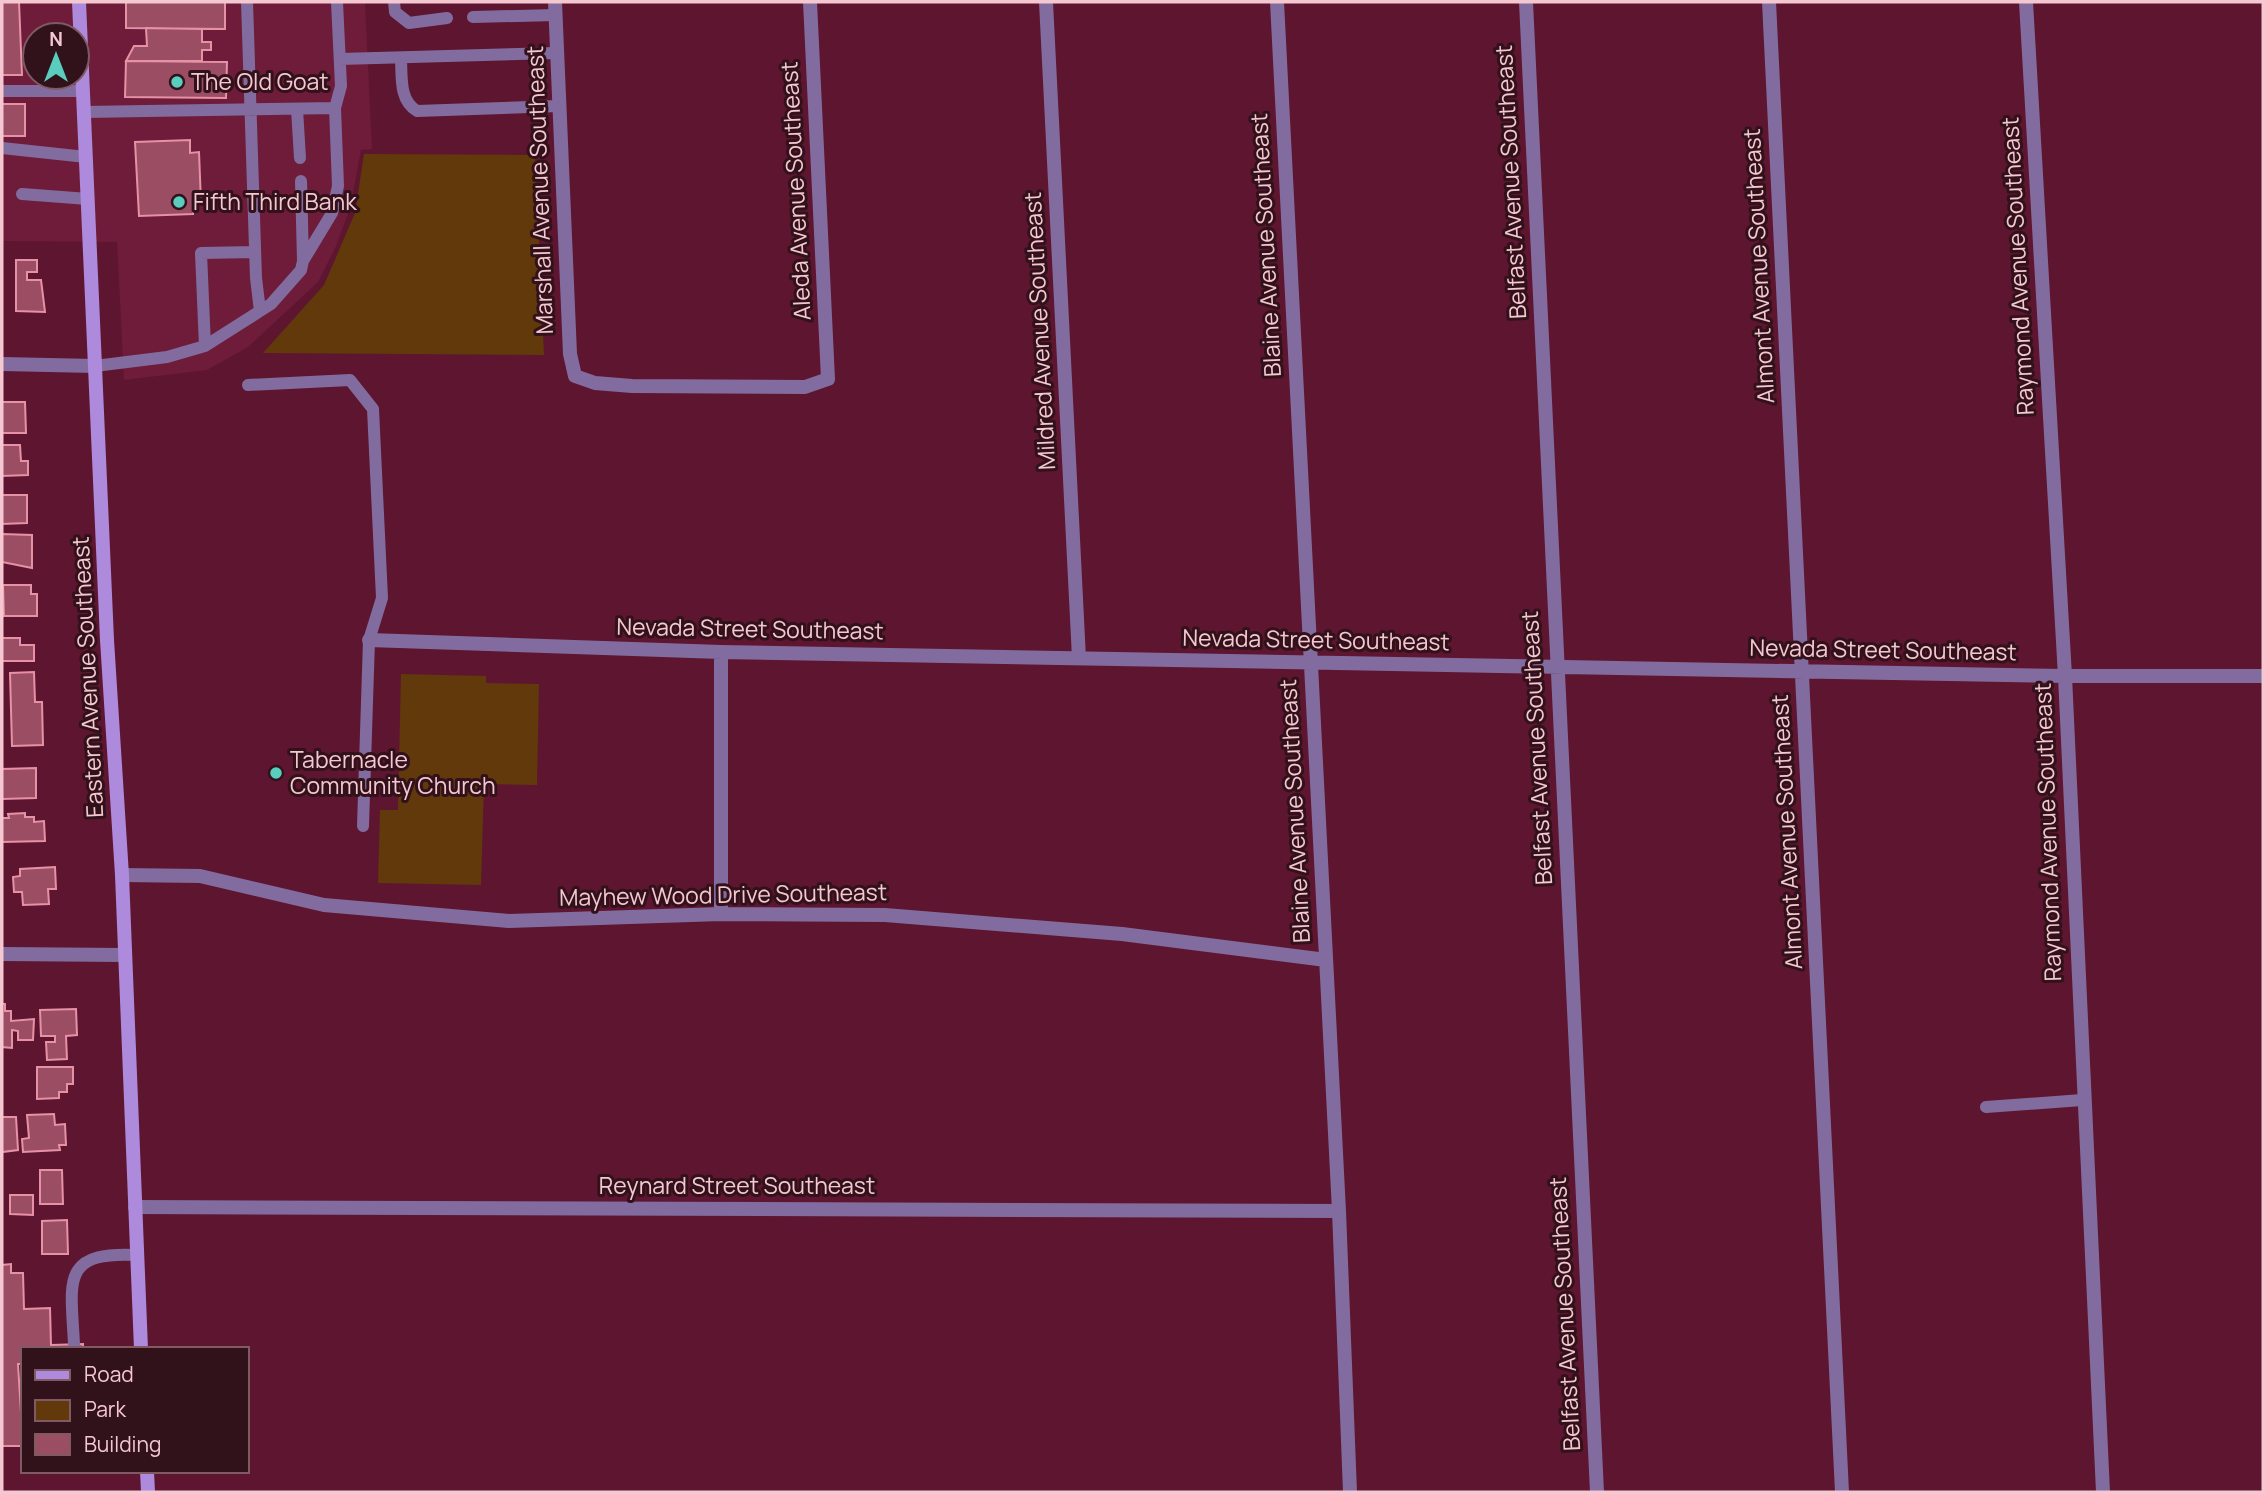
<svg xmlns="http://www.w3.org/2000/svg" width="2265" height="1494" font-family="Manrope,sans-serif">
<style>
.built{fill:#6e1c39;fill-rule:evenodd}
.green{fill:#61390b}
.building{fill:#9b4d63;stroke:#e791a7;stroke-width:2}
.lines{fill:none;stroke-linecap:round;stroke-linejoin:round}
.service{stroke:#826c9f;stroke-width:12}
.minor{stroke:#826c9f;stroke-width:14}
.secondary{stroke:#ad8adb;stroke-width:14}
.poi-dot{fill:#59cebe;stroke:#31111a;stroke-width:2.5}
.labels{text-anchor:middle;stroke-width:6;stroke-linejoin:round;paint-order:stroke}
.poi-label{font-size:23px;fill:#f4c7d1;stroke:#31111a;text-anchor:start}
.street-label{font-size:23px;fill:#f4c7d1;stroke:#31111a}
</style>
<rect width="100%" height="100%" fill="#5e1530"/>
<path class="built" d="M2,2h363l7,147 -11,1 -11,58 -14,38 -18,36 -70,65 -41,23 -83,10 -7,-138 -115,-1zM35,35h42v42h-42z"/>
<path class="green" d="M364,154l171,1 9,200 -281,-2 61,-68 31,-72z
M401,674l85,2v7l53,1 -2,101 -53,-1 -3,101 -103,-2 2,-73h18z"/>
<path class="building" d="M2,2h17l3,73h-20z
M126,2h99v27l-99,-1z
M146,28l56,1v13h9v8h-9v11h-76l8,-15h13z
M126,61l101,1 -1,36 -101,-1z
M2,104h23v32h-23z
M190,140v13l9,-1 2,51h-8v11l-54,2 -4,-74z
M16,260h21v12h-10v8h14l4,32 -29,-1z
M2,402h23l1,31h-24z
M2,445h18l1,16h7v14l-26,1z
M2,495h25v28l-25,1z
M2,534l30,1v33l-30,-6z
M3,585h28v9h6v22h-33z
M2,638h18v7h14v16h-32z
M34,672l1,30h7l1,43 -31,1 -2,-73z
M36,768v30l-34,1v-30z
M25,813v4h9v5l10,-1 1,20 -43,1v-24h7l-1,-4z
M55,867l1,22h-8l1,15 -26,1 -1,-13h-8l-1,-15 7,-1v-7z
M2,1004h3v7h6v10l23,-2 -1,21h-15v-9l-6,-1v18l-10,-1z
M76,1009l1,26 -11,1 1,23 -20,1 -1,-18h9v-6h-14l-1,-26z
M37,1067h36v17h-6v8h-8v6l-22,1z
M54,1114l1,11 10,-1 1,21h-7l1,5 -37,2 -1,-13 7,-1 -2,-23z
M2,1117h14l2,33 -16,2z
M40,1170h22l1,34h-23z
M10,1195h23v20l-23,-1z
M67,1220l1,34h-26v-33z
M11,1264v9h12l1,36 26,-1 1,37 32,-1v5h-60v15h-5l5,82h-21v-181z"/>
<g class="lines">
<path class="service" d="M247,2l9,276 4,33
M394,2l1,10 14,11 38,-5
M473,17l82,-2
M401,58c1,20 -2,42 16,53l142,-5
M340,59l217,-6
M2,91h81
M297,109l3,49
M84,112l251,-4
M2,148l84,9
M301,181l2,80
M22,194l66,5
M205,346l-4,-93 54,-1
M95,366l72,-9 38,-11 66,-42 30,-34 2,-9 29,-48 6,-27 -3,-78 6,-22 -4,-84
M248,385l102,-5 23,29 9,189 -13,42 -6,186
M1986,1107l96,-7
M74,1344c-3,-62 -14,-93 63,-89"/>
<path class="minor" d="M555,2l15,352 5,22 20,7 37,3 173,1 23,-8 -18,-377
M1046,2l33,656
M1277,2l62,1209 11,281
M1526,2l71,1490
M1769,2l73,1490
M2026,2l39,674 38,816
M2,364l93,2
M369,640l352,12 1344,24h198
M122,875l78,1 124,29 185,16 212,-7 164,1 237,19 204,26
M721,914v-262
M2,954l121,1
M135,1207l1204,4"/>
<path class="secondary" d="M79,2l28,638 15,235 19,474
M147,1471l1,21"/>
</g>
<g class="poi-dot">
<circle cx="177" cy="82" r="7"/>
<circle cx="179" cy="202" r="7"/>
<circle cx="276" cy="773" r="7"/>
</g>
<g class="labels">
<g class="poi-label">
<text x="191" y="90">The Old Goat</text>
<text x="193" y="210">Fifth Third Bank</text>
<text x="290" y="768">Tabernacle<tspan x="290" dy="26">Community Church</tspan></text>
</g>
<g class="street-label">
<text transform="translate(1511 182) rotate(-93)" y="8">Belfast Avenue Southeast</text>
<text transform="translate(540 190) rotate(-92)" y="8">Marshall Avenue Southeast</text>
<text transform="translate(796 191) rotate(-93)" y="8">Aleda Avenue Southeast</text>
<text transform="translate(1266 245) rotate(-93)" y="8">Blaine Avenue Southeast</text>
<text transform="translate(1759 266) rotate(-93)" y="8">Almont Avenue Southeast</text>
<text transform="translate(2018 266) rotate(-93)" y="8">Raymond Avenue Southeast</text>
<text transform="translate(1040 331) rotate(-93)" y="8">Mildred Avenue Southeast</text>
<text transform="translate(750 629) rotate(1)" y="8">Nevada Street Southeast</text>
<text transform="translate(1316 640) rotate(1)" y="8">Nevada Street Southeast</text>
<text transform="translate(1883 650) rotate(1)" y="8">Nevada Street Southeast</text>
<text transform="translate(88 677) rotate(-93)" y="8">Eastern Avenue Southeast</text>
<text transform="translate(1537 748) rotate(-93)" y="8">Belfast Avenue Southeast</text>
<text transform="translate(1295 811) rotate(-93)" y="8">Blaine Avenue Southeast</text>
<text transform="translate(1787 832) rotate(-93)" y="8">Almont Avenue Southeast</text>
<text transform="translate(2048 832) rotate(-92)" y="8">Raymond Avenue Southeast</text>
<text transform="translate(723 895) rotate(-1)" y="8">Mayhew Wood Drive Southeast</text>
<text x="737" y="1194">Reynard Street Southeast</text>
<text transform="translate(1565 1314) rotate(-93)" y="8">Belfast Avenue Southeast</text>
</g>
</g>
<rect width="2265" height="1494" fill="none" stroke="#f4c7d1" stroke-width="7"/>
<rect x="21" y="1347" width="228" height="126" fill="#31111a" stroke="#7f5a63" stroke-width="2"/>
<rect x="35" y="1370" width="35" height="10" fill="#ad8adb" stroke="#7f5a63" stroke-width="2"/>
<text x="84" y="1382" font-size="21" fill="#f4c7d1">Road</text>
<rect x="35" y="1400" width="35" height="21" fill="#61390b" stroke="#7f5a63" stroke-width="2"/>
<text x="84" y="1417" font-size="21" fill="#f4c7d1">Park</text>
<rect x="35" y="1434" width="35" height="21" fill="#9b4d63" stroke="#7f5a63" stroke-width="2"/>
<text x="84" y="1452" font-size="21" fill="#f4c7d1">Building</text>
<g transform="translate(56 56)"><circle r="33" fill="#31111a" stroke="#7f5a63" stroke-width="2"/>
<path d="M0-5L12 26L0 18L-12 26Z" fill="#59cebe"/>
<text y="-10" font-size="19" font-weight="bold" text-anchor="middle" fill="#f4c7d1">N</text>
</g>
</svg>
